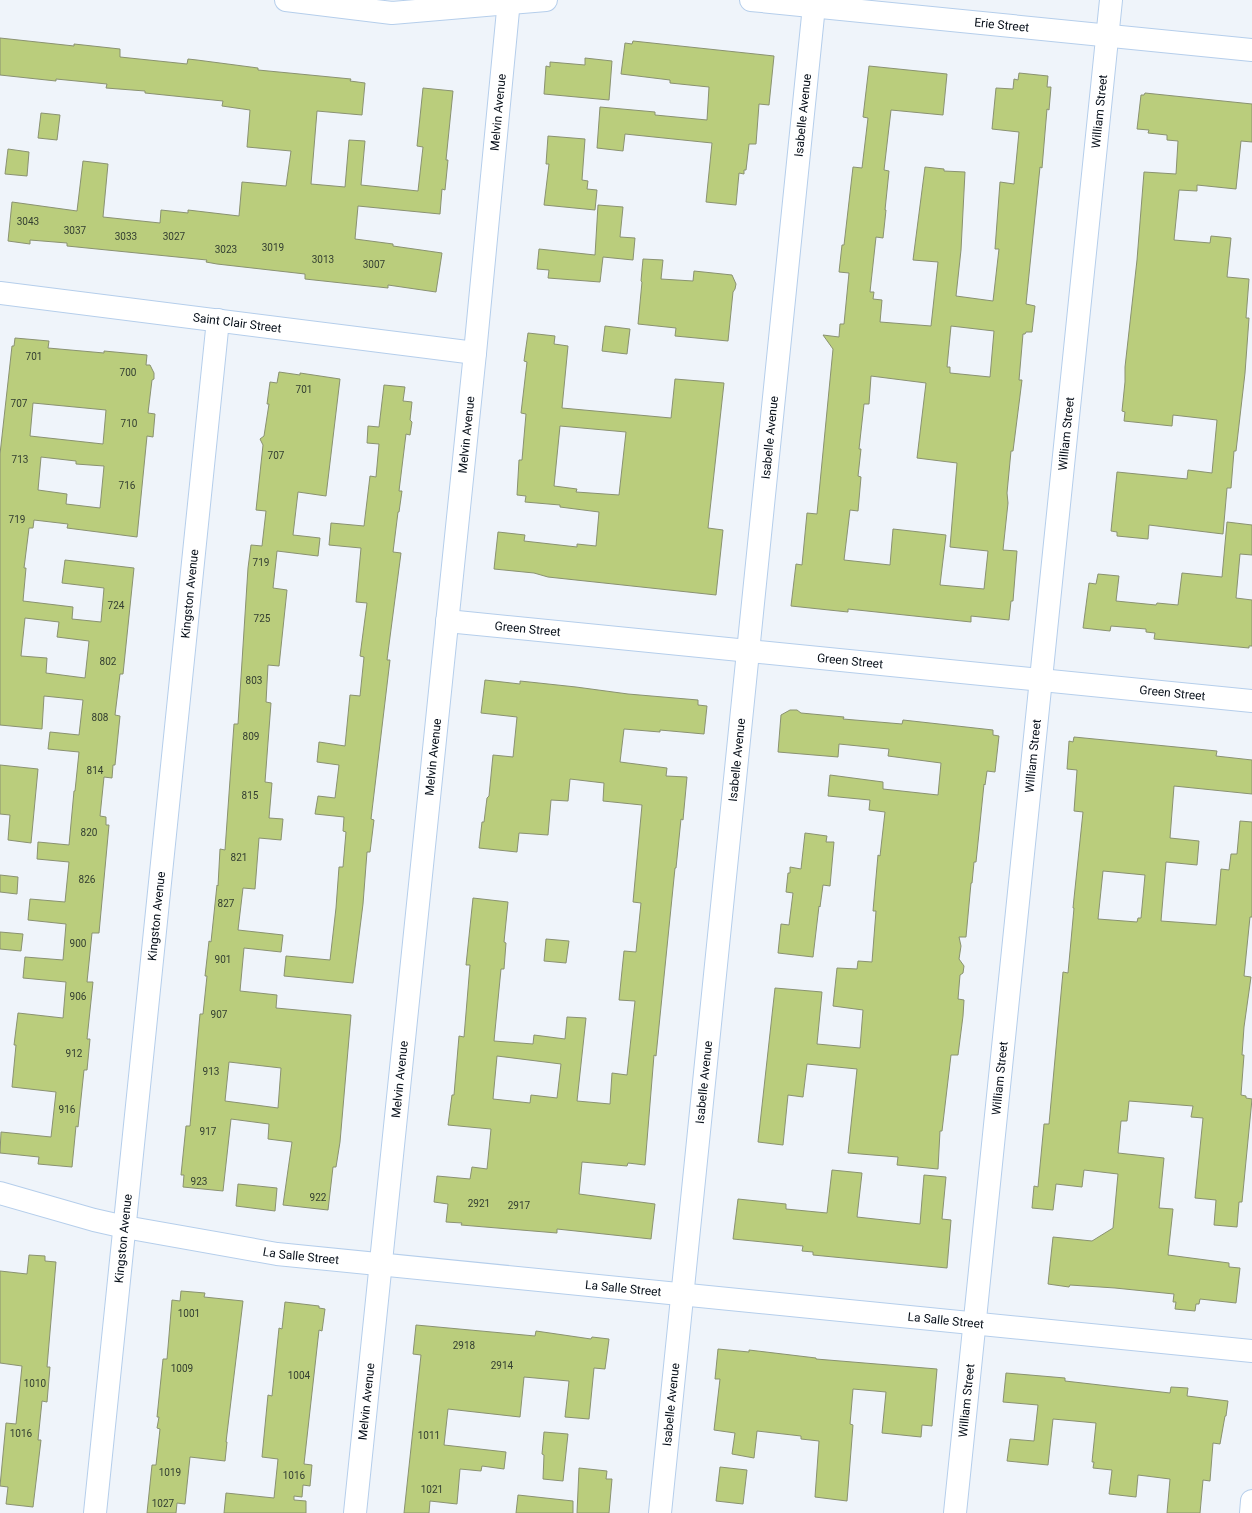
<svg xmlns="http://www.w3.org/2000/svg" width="1252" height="1513" font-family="Roboto,sans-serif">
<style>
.building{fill:#bacd7c;stroke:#8a9271;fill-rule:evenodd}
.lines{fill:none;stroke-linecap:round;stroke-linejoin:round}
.minor-casing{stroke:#b5ceeb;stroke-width:24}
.minor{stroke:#fff;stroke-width:22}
.labels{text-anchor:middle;stroke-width:3;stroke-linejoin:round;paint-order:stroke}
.number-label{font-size:10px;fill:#333e31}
.street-label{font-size:12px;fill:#060e18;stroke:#fff}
</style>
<rect width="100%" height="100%" fill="#eff4fa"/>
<path class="building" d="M0,38l74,8v-2l46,5v8l67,7 1,-5 9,1 61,8v2l93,9 -1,2 15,2 -3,32 -45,-4 -6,73 34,3 4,-47 16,1 -4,44 57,6 5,-44 -6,-1 6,-58 30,3 -7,69h2l-3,30 -3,-1 -2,25 -82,-8 -3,33 38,5v2l49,7 -6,39 -48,-7v3l-83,-9v-5l-88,-10 -11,-2 1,-2 -140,-14v-3l-37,-3v4l-22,-3 4,-39 65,9 6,-50 25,3 -5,53 57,6 1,-13 27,3v-3l51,6 3,-34 44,4 5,-35 -44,-4 3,-37 -28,-4 1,-5 -78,-8v-2l-39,-3 1,-4 -51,-5v2l-56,-6z
M633,41l141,15 -5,49 -10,-1 -3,40h-7l-3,26h-2v4l-5,-1 -3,32 -30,-3 6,-59 -87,-9 -2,17 -26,-3 3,-41 55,5v3l52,5 2,-33 -39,-4v-3l-49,-6 4,-31 7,1z
M585,58l27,3 -3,39 -65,-6 2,-28 4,1v-5l35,3z
M869,66l78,8 -4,41 -52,-5 -7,60 5,1 -4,39h1l-3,28 -7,-1 -6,55h4l-1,7 9,1 -2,22 51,4 7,-64 -25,-2 12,-93 19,2v2l21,1 -4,78 -5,46 37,5 6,-52h-4l5,-67 14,2 5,-52 -27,-3 4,-41 17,1 1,-10 4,1 1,-7 29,3 -1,11h4l-2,23 -2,-1 -5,59 -2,-1 -14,137 9,2 -3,26h-6l-1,2h-2l-4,46h3l-9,71h-2l-4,42 1,10 -5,47 14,1 -4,50h-2l-2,19 -38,-4v6l-123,-13v3l-57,-6 5,-42 6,1 5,-52 10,1 16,-165 -10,-14 16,2 1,-13h4l5,-51 -10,-1 3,-27h2l9,-78 9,1 6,-50 -5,-1zM951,326l43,5 -4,46 -40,-4v-6h-3zM871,376l55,7 -9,75 40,5 -7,84 38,4 -4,38 -44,-4 6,-50 -53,-6 -3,36 -46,-5 6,-50 8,1 3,-34 -3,-1 3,-27h-2l5,-45h5z
M1145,93l107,11v38l-11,-1 -5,48 -39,-4v6l-18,-1 -5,50 36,3 1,-7 20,2 -4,39 22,2 -3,39h3l-4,55 -9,78h-2l-3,37h-4l-4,46 -74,-9 -1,14 -31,-3v-4l-6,-1 6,-59 70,7 1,-9 24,3 5,-53 -44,-5 -1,11 -48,-5 1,-9 -3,-1 3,-29v-15l12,-107 7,-88 32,2 2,-33 -11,-1v-5l-19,-2 1,-3 -12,-1 4,-34h3z
M41,113l19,2 -3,25 -19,-2z
M548,136l37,3 -3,41 6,1 -1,8 10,1 -2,20 -51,-5 5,-41h-3z
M8,149l21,3 -2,24 -22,-2z
M598,205l25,2 -3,30 15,1 -2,22 -30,-3 -3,25 -52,-4 1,-8 -12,-1 2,-20 56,6z
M643,259l20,1 -2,19 32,2 1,-10 38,4 4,9 -1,5 -2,3 -5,49 -53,-5 1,-8 -38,-4 4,-42 -1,-1z
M605,326l25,3 -3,25 -25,-3z
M528,333l27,3 -1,8 14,2 -6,62 109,10 4,-39 49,4 -16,145 15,2 -7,65 -168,-18 -14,-4 -40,-4 4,-37 27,3 -1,6 53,6v-3l19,2 3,-34 -39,-5v-2l-35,-3 1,-6 -9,-1 2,-35h3l4,-46 -5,-1 6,-51 -3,-1zM560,426l66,6 -7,63 -43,-3 1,-3 -23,-3z
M15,338l34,3 -1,7 56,5v-2l43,4 -1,10h4l4,8v6l-2,1 -4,33 7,1 -2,23 -6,-1 -10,101 -70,-9 1,-4 -34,-4 -1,8h-4l-5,40h2l-3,33 50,6 -1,12 29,3 3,-34 -42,-5 3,-23 69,8 -11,106h-3l-5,41 5,1 -5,49h-2l-1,13 -8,-1 -4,39 6,1v8h3l-10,108h-7l-5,49h6l-6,57h3l-3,31h-3l-6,57 -2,-1 -4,41 -34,-3 1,-7 -39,-4 1,-21 50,5 5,-45 -44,-5 4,-42h-2l4,-32 45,5 3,-36 -43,-4 2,-21 38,3 3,-36 -38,-4 2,-21 35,3 4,-40 -32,-3 1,-17 31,3 5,-54h1l4,-39 -31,-3 2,-17 29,3 4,-35 -39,-4 -2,33 -42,-4v-271l12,-108h2zM33,403l73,7 -3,34 -73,-8zM41,457l35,4v3l28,2 -4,42 -34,-4 1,-10 -29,-4zM25,618l34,4 -2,15 32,4 -4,37 -39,-5 1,-15 -26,-2z
M279,372l21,3v-2l40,6 -14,117 -28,-4 -5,43 27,3 -2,18 -41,-5 -4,37 14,2 -8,76 -11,-1 -2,37 5,1 -6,79 7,1 -3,35 14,1 -2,21 -22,-2 -4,51 -12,-1 -5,42 45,5 -2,17 -37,-4 -4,43 37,4 -1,13 75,7 -11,127 -4,25h-3l-5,43 -45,-5 9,-63 -24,-3 1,-15 -38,-5 -8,72 -40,-4 1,-12h-3l5,-49h4l10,-112h3l4,-38h-2l4,-35 2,1 6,-57 1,1 2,-37 5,1 9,-126h4l10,-156 3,-23 11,1 4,-35 -10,-1 7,-65 -3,-6 4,-3 5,-32h-2l3,-22 7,1zM229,1062l52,6 -3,40 -53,-7z
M384,385l21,2 -2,14 9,1 -2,18 2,2 -2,13 -4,-1 -7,57h3l-3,21h-1l-5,40 8,1 -14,107h3l-19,159 3,1 -4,32h-3l-4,52 -10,79 -69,-7 2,-20 44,4 6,-52 3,-41h4l3,-35 -3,-1 1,-14 -29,-3 3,-18 17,2 4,-33 -22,-3 2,-20 26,4 5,-51 10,1 4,-39 -4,-1 7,-53 -11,-1 5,-54 -32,-3 2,-22 33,3 6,-50 6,1 3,-33 -12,-1 1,-17 11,1z
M1227,522l25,3v30l-12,-1 -4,44 16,2v46h-3v2l-95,-9 1,-6 -9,-1v-3l-35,-3 -1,5 -27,-3 6,-45 7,1 2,-10 21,2 -3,25 40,4 1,-2 21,2 4,-32 40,4z
M485,680l35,4v-3l56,6 52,7 70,6v5l9,1 -3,28 -44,-4v2l-36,-3 -4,33 47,6 -1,8 21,1 -4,43 -2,-1 -5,49h-1l-19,188 -2,-1 -9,110 -17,-2 -1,3 -45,-4 -3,32 76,10 -4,35 -94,-10v4l-96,-8 1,-2 -16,-1 2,-18 -14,-2 3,-26 33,3 2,-12 15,2 4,-40 -43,-4 4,-30h2l5,-59 5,1 6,-72h-4l7,-67 35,4 -4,40 2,1 -2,26h-3l-7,72 39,3 1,-9 31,4 2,-22 19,1 -9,83 33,3 2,-31 15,2 8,-74 -16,-1 5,-49 12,1 5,-49 -8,-1 9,-97 -39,-4 1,-18 -34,-4 -2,22 -17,-1 -3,35 -29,-2 -2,19 -38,-4 3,-26h2l3,-24 2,-2 4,-41 20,2 4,-40 -36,-4zM497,1056l64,8 -4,34 -26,-3 -1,8 -37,-4z
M790,710h7l4,3 43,4 -1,2 59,5 1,-4 90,10v5l6,1 -4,36 -8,-1 -2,14 -1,-1 -8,78h-2l-2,21h-1l-5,54h-7l2,9 -2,13 5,7 -1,7 -3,2 -2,24 6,1 -1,16 -5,39h-7l-9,76h-2l-2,38 -41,-4 1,-8 -50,-4 9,-84 -50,-5 -4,33 -15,-2 -5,50 -25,-3 17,-154 47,4 -5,52 43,4 3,-38 -30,-4 4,-38 20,1 1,-8 14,1 4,-51h-3l5,-56 2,1 5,-44 -16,-2 1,-10 -42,-4 2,-21 53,7v7l55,6 3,-32 -53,-7 1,-7 -50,-5 -1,13 -60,-5 3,-37z
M1074,737l143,14 -1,5 36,4v34l-78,-8 -4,52 29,3 -2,24 -31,-3 -5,59 55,4 5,-56 8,1 2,-16h6l3,-33 12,1v95h-2l-6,59 7,1 -7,50 -2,28h2l-3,40 5,1v2l6,1 -10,103h-3l-2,25 -23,-2 2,-25 -21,-2 8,-80 -12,-1 2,-11 -64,-5 -2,20h-6l-3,32 46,5 -5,50 14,1 -5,46 61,8v4l11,1 -4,35 -36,-4 -1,5h-3l-1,7 -20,-2 1,-7h-3l1,-8 -59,-6 -45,-3 -1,2 -21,-3 5,-47 39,4 21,-13 5,-54 -34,-4 -2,17 -26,-3 -3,26 -21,-2 2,-22 4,1 6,-63h5l14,-152 5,1 6,-65h-1l10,-96 -9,-1 3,-41 -10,-1 2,-28 4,1zM1103,871l42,4 -4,43h-3l-1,4 -39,-3z
M0,765l38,4 -7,74 -23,-3 2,-25 -10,-1z
M805,833l22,3 -1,6h8l-4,44 -7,-1 -3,22 -1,-1 -6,51 -35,-4 3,-29 8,1 4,-32 -7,-1 2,-19h2v-6l11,2z
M0,875l18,2 -1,17 -17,-2z
M0,932l23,2 -2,17 -21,-2z
M546,939l23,2 -3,22 -22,-2z
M832,1170l30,3 -5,44 63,7 4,-49 22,2 -4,42 9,1 -4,48 -134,-13v-3l-11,-1 1,-5 -70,-7 5,-40 48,5v5l41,4z
M238,1184l39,4 -2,23 -39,-5z
M29,1255l16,1v5l11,1 -9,105h3l-3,35 -5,-1 -4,39h3l-8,67 -27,-3 2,-17 -8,-1 6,-63 10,1 6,-58 -22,-3v-92l27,3z
M181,1291l24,2 -1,4 39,4 -17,141h1l-2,19 -35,-4 -5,47 -8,-1 -1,10h-29l5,-48h4l4,-36 -3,-1 2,-11h-2l6,-58h4l5,-59 8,1z
M285,1302l34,4v2l6,1 -3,22 -3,-1 -15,134 8,1 -2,21 -7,-1 -1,12 -8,-1v4l12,1v12h-82l2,-20 48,5 4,-39 -16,-2 6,-62 4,1 7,-68 3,1z
M416,1325l119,11 1,-5 55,8 1,-2 17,2 -4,30 -11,-1 -5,51 -24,-2 4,-36 -45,-4 -4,40 -72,-8 -4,36 62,7 -2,17 -22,-3 -1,5 -21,-2 -3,35 -27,-3 -1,12h-25l17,-158 -8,-1z
M718,1349l31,3v-2l67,8v1l121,10 -5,57 -10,-1 -1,12 -39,-4 4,-41 -33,-3 -3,35 3,1 -6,76 -32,-4 4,-56 -18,-2v-3l-44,-5 -3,27 -22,-4 3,-21 -21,-3 6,-51h-5z
M1006,1373l59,5v3l105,12 1,-6 17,1 -1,8 41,5 -2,15h-1l-5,28 -7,-1 -3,38 -7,-1 -3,33h-33l3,-34 -32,-4 -2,22 -27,-3 3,-24 -19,-2 1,-6h-2l4,-39 -43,-4 -5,46 -41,-4 3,-22 24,2 4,-36 -35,-3z
M544,1432l24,2 -5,47 -20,-2 1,-24 -2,-1z
M720,1467l27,3 -4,34 -27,-3z
M579,1468l28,3 -1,8h6l-3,34h-32z
M518,1495l55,6v12h-57z"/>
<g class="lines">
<defs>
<g id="minor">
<path d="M286,0l106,13 154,-13"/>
<path id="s1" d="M751,0l501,50"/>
<path id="s2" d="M0,293l475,60"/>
<path id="s3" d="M447,621l805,80"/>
<path id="s4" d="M0,1193l94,27 31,7 152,27 975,97"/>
<path id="s5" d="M95,1513l123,-1193"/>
<path id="s6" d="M355,1513l120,-1160 34,-353"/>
<path id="s7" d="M660,1513l154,-1507"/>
<path id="s8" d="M955,1513l156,-1513"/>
<path d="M1251,1513l1,-12"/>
</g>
</defs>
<use href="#minor" class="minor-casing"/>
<use href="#minor" class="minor"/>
</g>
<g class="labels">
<g class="number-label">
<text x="28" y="225">3043</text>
<text x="75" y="234">3037</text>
<text x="126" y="240">3033</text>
<text x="174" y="240">3027</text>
<text x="273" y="251">3019</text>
<text x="226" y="253">3023</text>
<text x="323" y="263">3013</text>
<text x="374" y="268">3007</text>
<text x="34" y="360">701</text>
<text x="128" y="376">700</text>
<text x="304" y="393">701</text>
<text x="19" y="407">707</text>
<text x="129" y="427">710</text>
<text x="276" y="459">707</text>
<text x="20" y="463">713</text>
<text x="127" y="489">716</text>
<text x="17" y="523">719</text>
<text x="261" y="566">719</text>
<text x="116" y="609">724</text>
<text x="262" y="622">725</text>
<text x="108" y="665">802</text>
<text x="254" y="684">803</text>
<text x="100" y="721">808</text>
<text x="251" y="740">809</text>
<text x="95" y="774">814</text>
<text x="250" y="799">815</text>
<text x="89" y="836">820</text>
<text x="239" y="861">821</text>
<text x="87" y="883">826</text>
<text x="226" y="907">827</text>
<text x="78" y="947">900</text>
<text x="223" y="963">901</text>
<text x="78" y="1000">906</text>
<text x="219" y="1018">907</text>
<text x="74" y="1057">912</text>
<text x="211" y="1075">913</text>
<text x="67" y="1113">916</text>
<text x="208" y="1135">917</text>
<text x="199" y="1185">923</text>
<text x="318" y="1201">922</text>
<text x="479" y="1207">2921</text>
<text x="519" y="1209">2917</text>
<text x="189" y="1317">1001</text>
<text x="464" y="1349">2918</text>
<text x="502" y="1369">2914</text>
<text x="182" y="1372">1009</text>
<text x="299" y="1379">1004</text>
<text x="35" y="1387">1010</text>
<text x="21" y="1437">1016</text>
<text x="429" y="1439">1011</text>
<text x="170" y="1476">1019</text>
<text x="294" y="1479">1016</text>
<text x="432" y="1493">1021</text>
<text x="163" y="1507">1027</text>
</g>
<g class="street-label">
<text dy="4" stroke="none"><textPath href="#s1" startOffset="252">Erie Street</textPath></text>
<text dy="4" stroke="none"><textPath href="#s6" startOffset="1408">Melvin Avenue</textPath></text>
<text dy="4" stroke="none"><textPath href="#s8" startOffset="1409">William Street</textPath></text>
<text dy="4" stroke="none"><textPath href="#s7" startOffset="1405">Isabelle Avenue</textPath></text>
<text dy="4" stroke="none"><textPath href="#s2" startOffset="239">Saint Clair Street</textPath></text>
<text dy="4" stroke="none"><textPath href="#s6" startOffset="1084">Melvin Avenue</textPath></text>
<text dy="4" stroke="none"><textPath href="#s8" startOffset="1085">William Street</textPath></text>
<text dy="4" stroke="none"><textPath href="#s7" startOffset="1081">Isabelle Avenue</textPath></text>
<text dy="4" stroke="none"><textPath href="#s5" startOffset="924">Kingston Avenue</textPath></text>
<text dy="4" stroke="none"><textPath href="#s3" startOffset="81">Green Street</textPath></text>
<text dy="4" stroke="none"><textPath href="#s3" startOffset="405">Green Street</textPath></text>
<text dy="4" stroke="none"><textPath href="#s3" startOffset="729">Green Street</textPath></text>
<text dy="4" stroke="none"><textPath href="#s6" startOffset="760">Melvin Avenue</textPath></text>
<text dy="4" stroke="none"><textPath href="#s8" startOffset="761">William Street</textPath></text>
<text dy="4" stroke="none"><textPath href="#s7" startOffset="757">Isabelle Avenue</textPath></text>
<text dy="4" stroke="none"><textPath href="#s5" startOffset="600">Kingston Avenue</textPath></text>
<text dy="4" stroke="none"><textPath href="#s6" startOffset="436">Melvin Avenue</textPath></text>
<text dy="4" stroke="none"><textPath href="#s8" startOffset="437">William Street</textPath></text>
<text dy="4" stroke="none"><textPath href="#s7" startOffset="433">Isabelle Avenue</textPath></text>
<text dy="4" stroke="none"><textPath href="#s5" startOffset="276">Kingston Avenue</textPath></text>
<text dy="4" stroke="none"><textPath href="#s4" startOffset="308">La Salle Street</textPath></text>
<text dy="4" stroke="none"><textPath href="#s4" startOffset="632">La Salle Street</textPath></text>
<text dy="4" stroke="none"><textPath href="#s4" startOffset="956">La Salle Street</textPath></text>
<text dy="4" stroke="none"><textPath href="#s6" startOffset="112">Melvin Avenue</textPath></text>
<text dy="4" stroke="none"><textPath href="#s8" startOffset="113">William Street</textPath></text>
<text dy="4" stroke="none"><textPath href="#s7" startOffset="109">Isabelle Avenue</textPath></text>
</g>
</g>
</svg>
